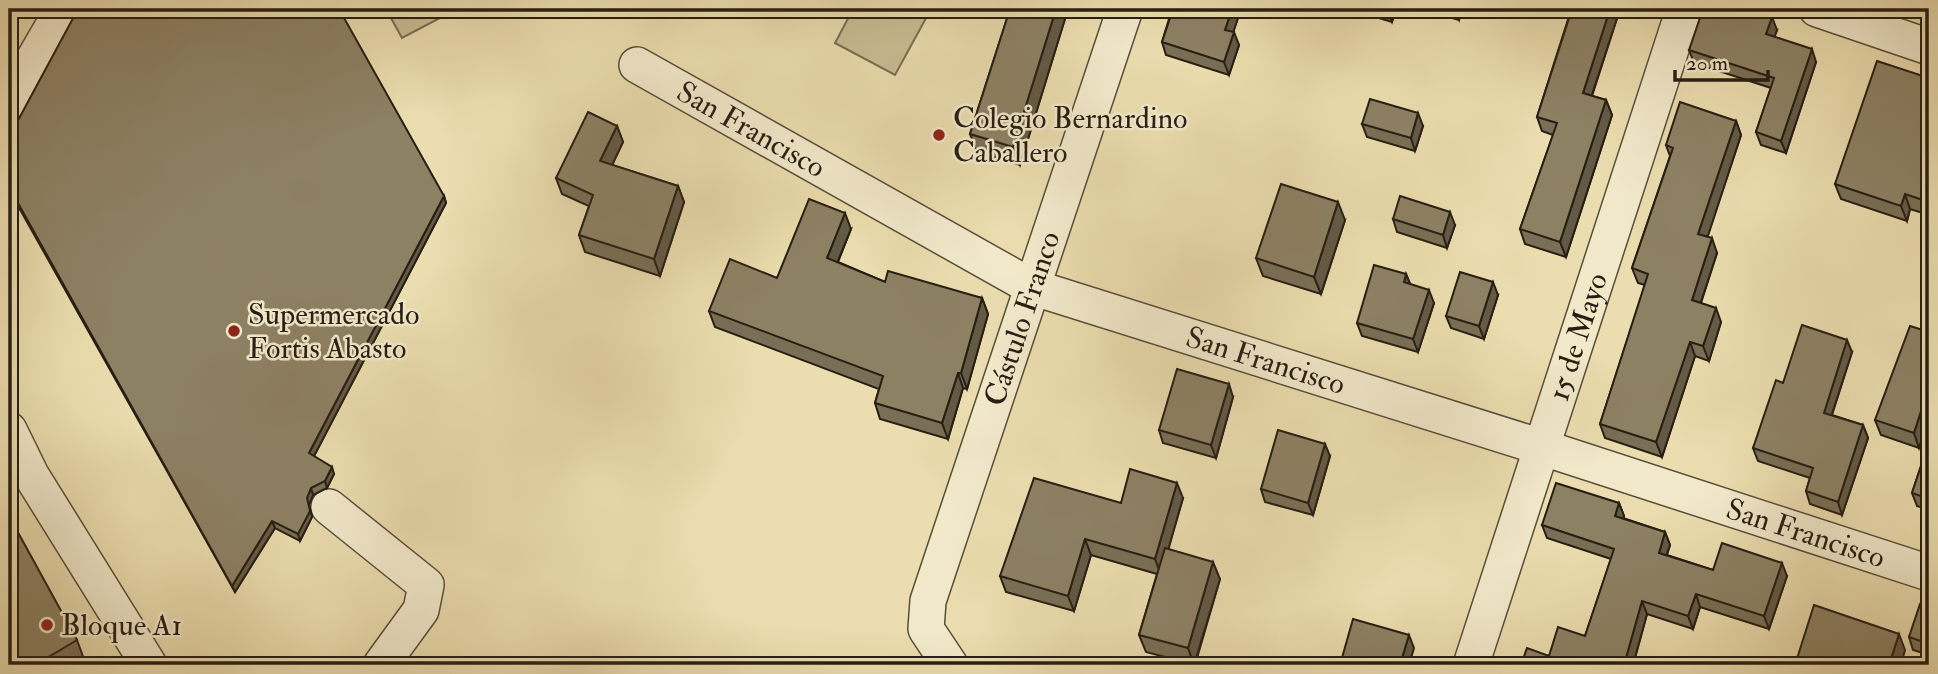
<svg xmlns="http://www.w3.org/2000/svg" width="1938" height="674" font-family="'IM FELL Double Pica',serif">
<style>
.pitch{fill:#cabd94;stroke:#786e54;stroke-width:2}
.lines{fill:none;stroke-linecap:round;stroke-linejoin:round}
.minor-casing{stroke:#584e3a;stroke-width:38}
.minor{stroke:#f2e9cb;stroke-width:35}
.wall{fill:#796f56;stroke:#271e13;stroke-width:2}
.shaded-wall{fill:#635a46;stroke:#271e13;stroke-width:2}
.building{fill:#8d8164;stroke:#271e13;stroke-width:2}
.poi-dot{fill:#8f2418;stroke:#f2e9cb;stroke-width:2.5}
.labels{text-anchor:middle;stroke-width:5;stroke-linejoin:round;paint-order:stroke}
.poi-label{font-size:30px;fill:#271e13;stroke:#f2e9cb;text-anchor:start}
.street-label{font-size:30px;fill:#271e13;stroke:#f2e9cb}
</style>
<rect width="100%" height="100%" fill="#ebddaf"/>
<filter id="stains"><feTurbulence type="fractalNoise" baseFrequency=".00286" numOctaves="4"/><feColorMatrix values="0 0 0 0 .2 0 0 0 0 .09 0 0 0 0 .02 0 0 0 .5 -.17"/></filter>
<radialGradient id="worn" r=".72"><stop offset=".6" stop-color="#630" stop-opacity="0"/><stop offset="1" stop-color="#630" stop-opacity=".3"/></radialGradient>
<path class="pitch" d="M386,9h71l-55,29z
M853,9h78l-36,66 -60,-32z"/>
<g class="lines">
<defs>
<g id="minor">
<path d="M1817,9l112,38"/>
<path id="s1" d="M637,65l395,222 509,160 388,126"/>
<path d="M9,102l54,-93"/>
<path d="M9,430l22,45 118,190"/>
<path d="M329,507l97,78 -5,25 -40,55"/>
<path id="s2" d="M950,665l-24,-36 2,-28 197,-592"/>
<path id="s3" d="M1471,665l213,-656"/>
</g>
</defs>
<use href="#minor" class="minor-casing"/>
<use href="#minor" class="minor"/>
</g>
<path class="wall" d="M1010,9h58l-48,156 -43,-13 -7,-18z
M1172,9h69l-8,23 6,13 -10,30 -63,-20 -4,-13z
M1349,9h47l-4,13z
M1422,9h40l-3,11z
M1568,9h52l-28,87 14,4 6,15 -46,142 -41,-13 -5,-15 33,-94 -11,-4 -5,-14 34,-107z
M1777,30l-3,7 42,25 -30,91 -25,-8 -5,-13 15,-44 -77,-25 -5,-13z
M1929,78v137l-19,-6 -3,12 -66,-22 -6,-15z
M1736,121l5,14 -34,102 10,16 -16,50 20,19 -12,39 -14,-5 -33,101 -57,-19 -5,-14 45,-139 -7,-2 -6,-15 38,-112 -4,-11z
M1362,124l61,2 -8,25 -48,-14z
M617,126l6,16 -11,23 66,21 6,16 -24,74 -75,-24 -6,-17 10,-29 -27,-12 -6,-16z
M9,137l435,59 2,7 -132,253 20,18 -7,14 -14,7 -4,10 3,12 -12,24 -25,-13 -40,64 -226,-402z
M1393,219l62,6 -8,23 -50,-16z
M1345,220l-24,74 -58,-18 -7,-18z
M851,229l-13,33 47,20 97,16 6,16 -21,75 -4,-1 -15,51 -68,-20 -5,-16 4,-14 -164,-62 -6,-16 68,-33z
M1406,274l4,10 24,19 -16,49 -56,-16 -5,-13z
M1498,295l-14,44 -33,-11 -5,-12z
M1929,332v86l-10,30 -38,-13 -6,-15z
M1852,352l-20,63 31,10 5,13 -26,77 -32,-11 -4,-13 4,-13 -52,-17 -5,-13 30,-65z
M1233,397l-17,61 -53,-15 -4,-13z
M1929,442v68l-12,-4 -5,-13z
M1330,456l-17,59 -48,-13 -4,-13z
M1183,498l-15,51 52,30 -25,86 -49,-13 -7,-17 18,-61 -66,-19 -17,56 -68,-19 -6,-16 121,-73z
M1619,503l5,13 -1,2 42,14 5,13 -3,10 46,15 74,6 -18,53 -69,-22 -7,22 -46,-15 -14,51h-112l28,-9 36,-20 26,-77 -64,-21 -5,-13z
M1929,607v48l-16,-5 -4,-13z
M77,640l8,22 -5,3h-71z"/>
<path class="shaded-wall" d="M1056,9h12l-48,156 -7,-18z
M1232,9h9l-11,33 -5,-12z
M1388,9h8l-4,13 -5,-12z
M1454,9h8l-3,11z
M1610,9h10l-32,98 -5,-14z
M1772,17l5,13 -6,17 -5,-13z
M1234,32l5,13 -10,30 -5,-13z
M1812,49l4,13 -30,91 -5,-12z
M1606,100l6,15 -46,142 -6,-15z
M1418,113l5,13 -8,25 -4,-13z
M1736,121l5,14 -37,113 -6,-14z
M617,126l6,16 -17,36 -6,-17z
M678,186l6,16 -24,74 -6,-17z
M1905,194l5,15 -3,12 -6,-15z
M444,196l2,7 -134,257 -3,-7z
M1338,202l7,18 -24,74 -7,-17z
M1450,212l5,13 -8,23 -4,-13z
M845,213l6,16 -18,44 -6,-15z
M1712,238l5,15 -20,61 -5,-14z
M1406,274l5,12 -7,-4z
M1493,282l5,13 -14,44 -5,-13z
M1429,290l5,13 -16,49 -5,-13z
M982,298l6,16 -21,75 -6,-16z
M1716,308l5,14 -12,39 -6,-15z
M1847,340l5,12 -24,74 -4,-13z
M1690,342l5,14 -33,101 -6,-15z
M958,373l5,15 -15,51 -6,-16z
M1229,384l4,13 -17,61 -5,-13z
M1929,386v32l-10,30 -5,-15z
M1863,425l5,13 -26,77 -4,-13z
M1325,444l5,12 -17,59 -5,-12z
M332,467l2,7 -7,14 -2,-7z
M1177,483l6,15 -22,77 -6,-16z
M311,488l2,7 -4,10 3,12 -12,24 -2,-7 9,-36z
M1619,503l5,13 -4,12 -5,-12z
M272,521l3,7 -40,64 -3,-6z
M1665,532l5,13 -7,20 -4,-12z
M1085,539l6,16 -17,56 -6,-15z
M1213,562l7,17 -26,86 -6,-17z
M1782,563l5,13 -18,53 -5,-13z
M1696,594l4,13 -7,22 -5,-13z
M1642,601l5,13 -14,51h-9z
M1899,634l6,16 -4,15h-12z
M1409,635l5,13 -5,17h-9z"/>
<path class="building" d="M78,9h261l105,187 -135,257 23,14 -7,14 -14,7 -4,10 3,13 -12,23 -26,-13 -40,65 -223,-399v-50z
M1010,9h46l-43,138 -43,-13z
M1173,9h59l-7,21 9,2 -10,30 -62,-20z
M1572,9h38l-27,84 23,7 -46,142 -40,-13 37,-106 -20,-6z
M1703,9h44l25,8 -6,17 46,15 -31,92 -25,-9 18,-54 -85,-28z
M1877,61l52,17v124l-24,-8 -4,12 -66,-22z
M1370,99l48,14 -7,25 -49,-14z
M1680,102l56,19 -38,113 14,4 -20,62 24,8 -13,38 -13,-4 -34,100 -56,-18 48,-150 -16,-6 41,-120 -7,-3z
M588,112l29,14 -17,35 78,25 -24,73 -75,-24 14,-40 -37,-17z
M1281,184l57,18 -24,75 -58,-19z
M1400,196l50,16 -7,23 -50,-16z
M809,199l36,14 -18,45 58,24 3,-11 94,27 -21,75h-3l-16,50 -67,-20 8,-27 -174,-65 21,-52 47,19z
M1374,265l32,9 -2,8 25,8 -16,49 -56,-16z
M1460,272l33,10 -14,44 -33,-10z
M1802,325l45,15 -23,73 39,12 -25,77 -32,-11 7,-23 -60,-20 23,-68 7,3z
M1910,326l19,6v54l-15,47 -39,-13z
M1177,369l52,15 -18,61 -52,-15z
M1278,430l47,14 -17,59 -47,-14z
M1929,442v57l-17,-6z
M1130,469l47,14 -22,76 -70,-20 -17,57 -68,-20 34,-98 87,25z
M1556,483l63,20 -4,13 50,16 -6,21 54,17 9,-27 60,20 -18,53 -68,-22 -8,22 -46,-15 -18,64h-29l-16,-5 -1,5h-57l6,-17 22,8 9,-29 27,9 29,-87 -72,-24z
M9,516l68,124 -42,25h-26z
M1165,548l48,14 -25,86 -49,-13z
M1920,604l9,3v37l-20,-7z
M1814,605l85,29 -10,31h-94z
M1353,619l56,16 -9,30h-6l-13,-3 -1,3h-40z"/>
<g class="poi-dot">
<circle cx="939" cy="135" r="7"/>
<circle cx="234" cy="331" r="7"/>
<circle cx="47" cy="625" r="7"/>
</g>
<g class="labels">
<g class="poi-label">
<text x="953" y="128">Colegio Bernardino<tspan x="953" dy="34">Caballero</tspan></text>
<text x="248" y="324">Supermercado<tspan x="248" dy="34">Fortis Abasto</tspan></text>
<text x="61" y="635">Bloque A1</text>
</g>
<g class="street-label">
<text dy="10" stroke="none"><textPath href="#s1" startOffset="131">San Francisco</textPath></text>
<text dy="10" stroke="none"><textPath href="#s2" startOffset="369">Cástulo Franco</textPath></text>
<text dy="10" stroke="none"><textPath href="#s3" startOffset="345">15 de Mayo</textPath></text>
<text dy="10" stroke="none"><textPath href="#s1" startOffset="698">San Francisco</textPath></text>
<text dy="10" stroke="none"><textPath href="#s1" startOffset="1265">San Francisco</textPath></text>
</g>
</g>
<rect width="1938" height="674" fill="none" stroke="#ebddaf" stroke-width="35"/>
<rect x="10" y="10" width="1917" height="653" fill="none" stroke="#271e13" stroke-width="3.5"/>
<rect x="18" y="18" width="1903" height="639" fill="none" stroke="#271e13" stroke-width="2"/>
<path d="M1675 70v10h93v-10" fill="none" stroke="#271e13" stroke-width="3.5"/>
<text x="1686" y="70" font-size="21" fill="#271e13" stroke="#f2e9cb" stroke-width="5" paint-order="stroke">20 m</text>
<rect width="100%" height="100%" filter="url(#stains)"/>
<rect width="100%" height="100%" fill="url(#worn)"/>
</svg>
